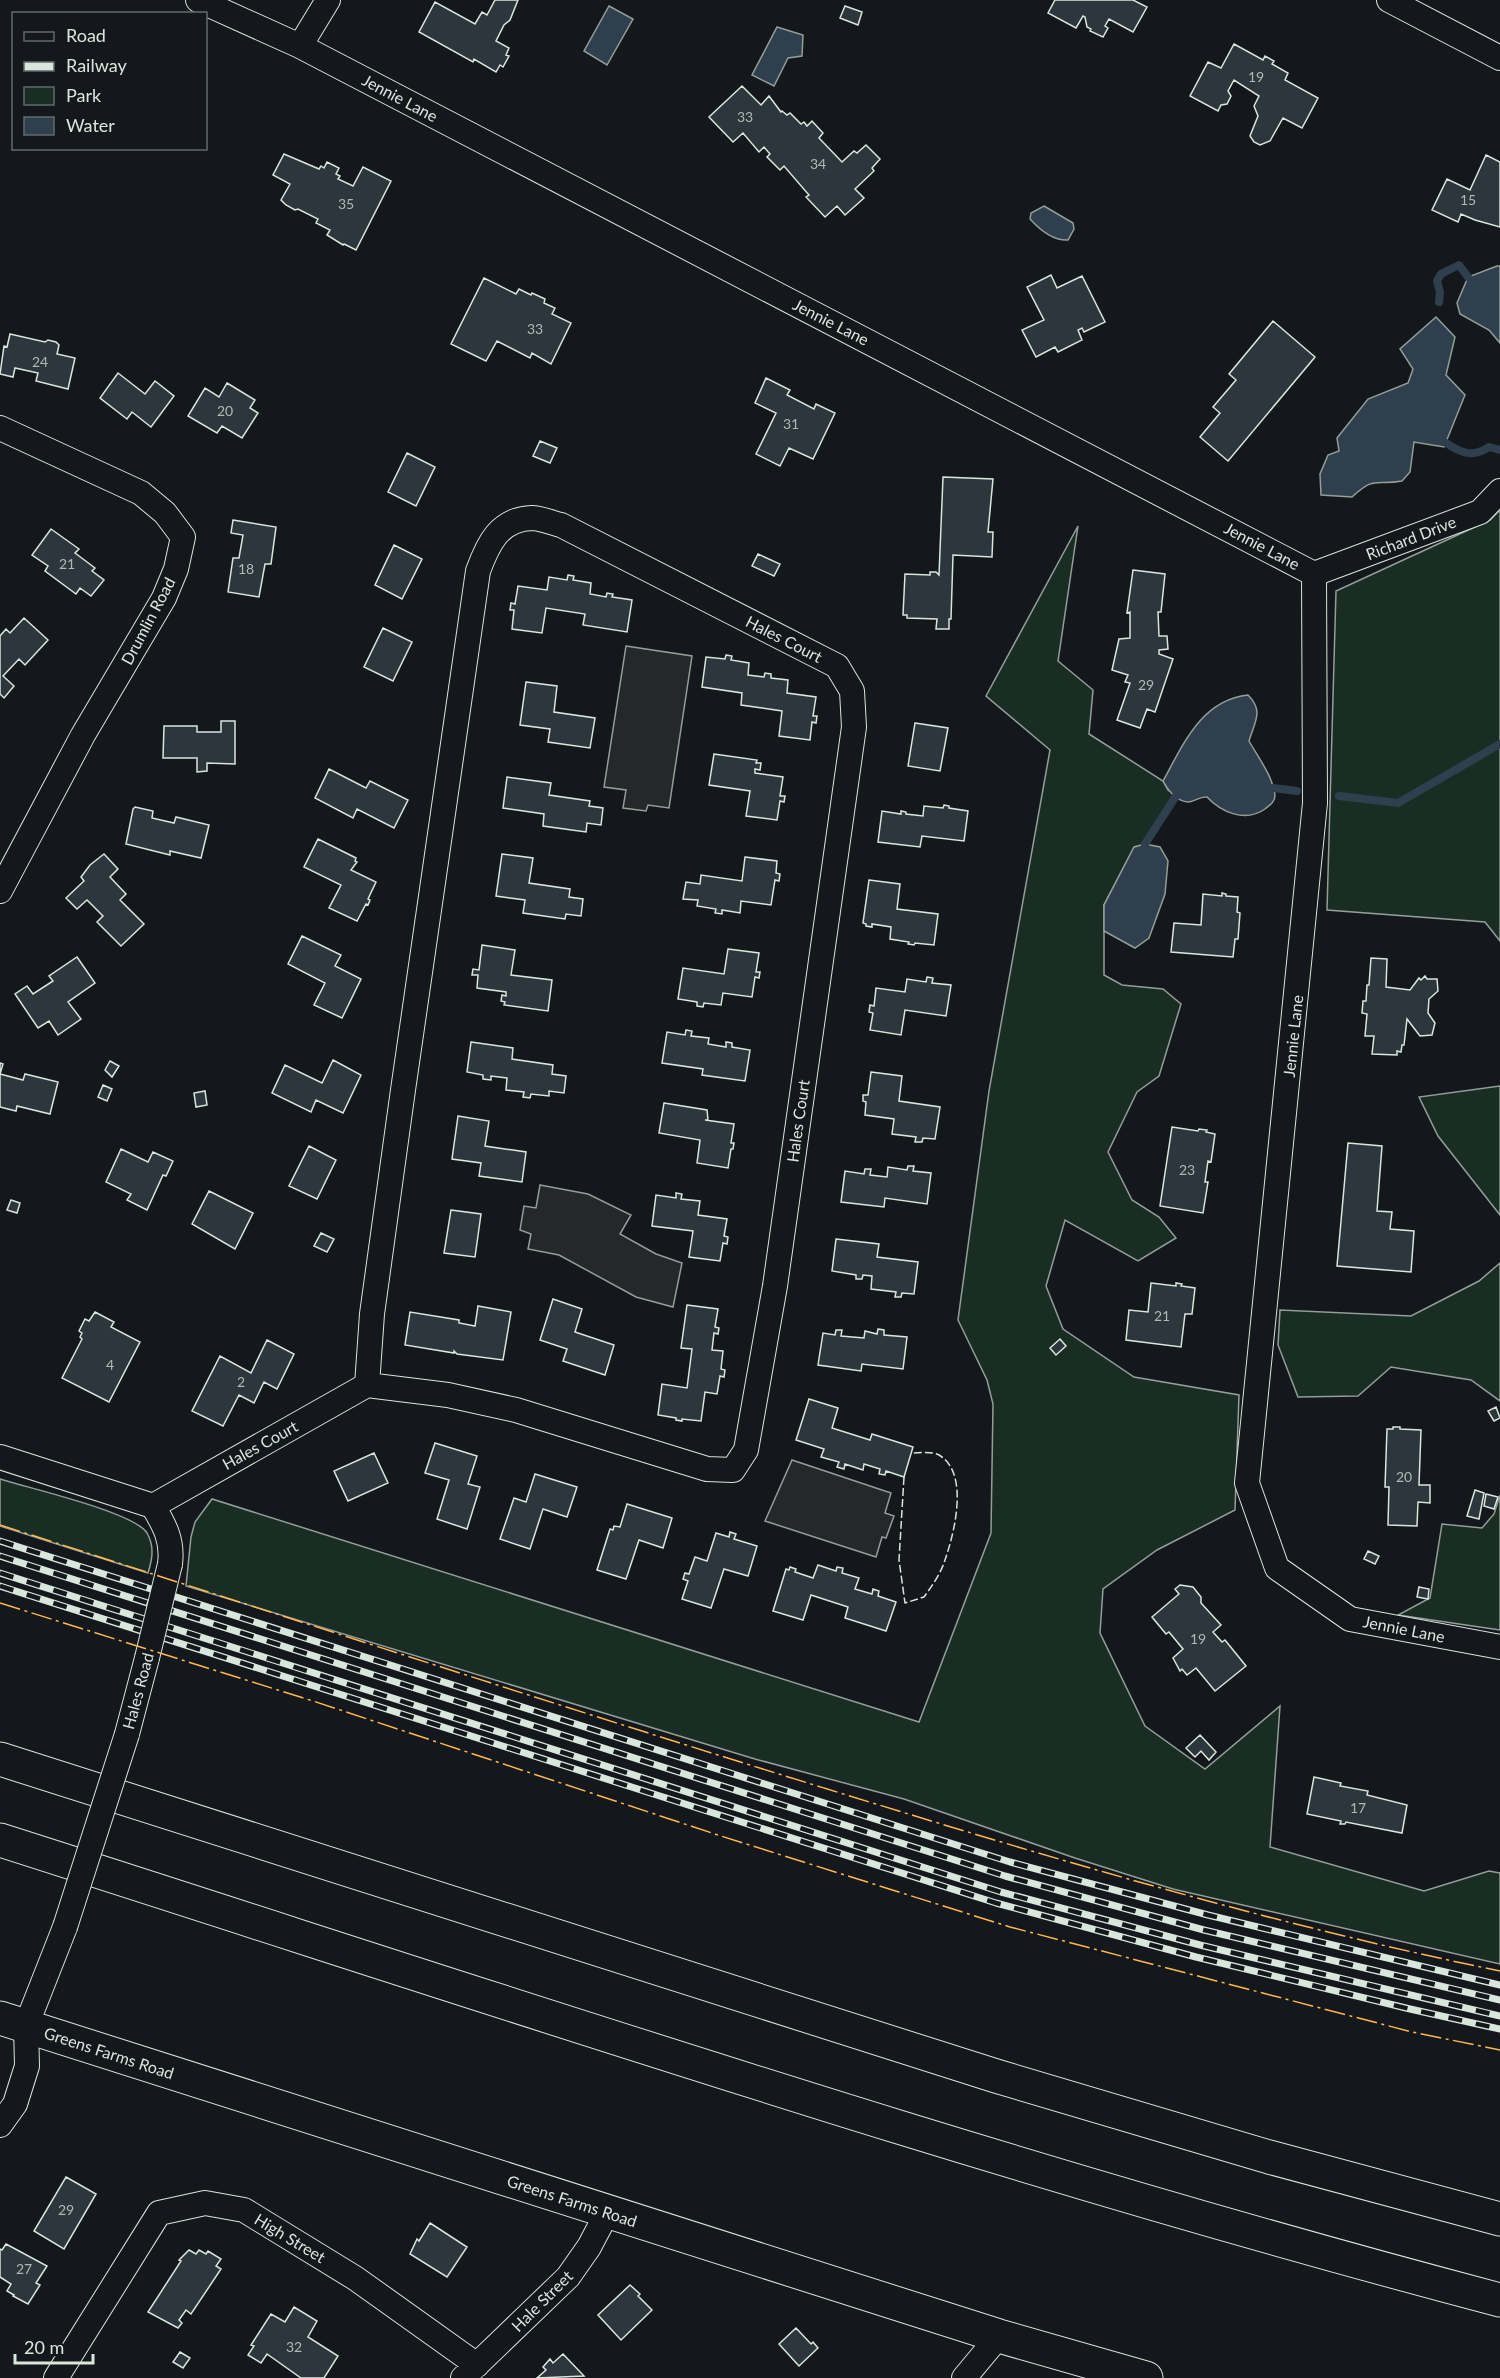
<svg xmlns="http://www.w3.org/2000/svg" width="1500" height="2378" font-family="Lato,sans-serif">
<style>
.green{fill:#1a2d24;stroke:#939e99;stroke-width:1.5}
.parking{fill:#24282b;stroke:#939e99;stroke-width:1.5}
.water{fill:#2f3f4d;stroke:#939e99;stroke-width:1.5}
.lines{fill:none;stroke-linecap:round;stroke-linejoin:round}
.stream{stroke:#2f3f4d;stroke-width:8}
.building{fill:#2c363c;stroke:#d8e6dc;stroke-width:1.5}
.minor-casing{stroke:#d8e6dc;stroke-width:26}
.secondary-casing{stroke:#d8e6dc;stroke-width:35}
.motorway-casing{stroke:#d8e6dc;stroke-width:35}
.minor{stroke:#14181c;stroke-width:24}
.secondary{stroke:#14181c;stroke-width:33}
.motorway{stroke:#14181c;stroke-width:33}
.rail-casing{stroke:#d8e6dc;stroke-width:7}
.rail{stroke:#14181c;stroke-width:4.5;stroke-dasharray:14;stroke-linecap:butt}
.minor-bridge-casing{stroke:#d8e6dc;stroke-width:26;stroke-linecap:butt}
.minor-bridge{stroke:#14181c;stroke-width:24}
.fence{stroke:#d8e6dc;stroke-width:1.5;stroke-dasharray:8 3;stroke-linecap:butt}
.power{stroke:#ffb74d;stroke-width:1.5;stroke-dasharray:21 4.5 3 4.5;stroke-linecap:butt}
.labels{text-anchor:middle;stroke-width:4.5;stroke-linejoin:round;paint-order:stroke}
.number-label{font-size:14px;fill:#adbab4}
.street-label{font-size:16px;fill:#d8e6dc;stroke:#14181c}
</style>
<rect width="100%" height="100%" fill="#14181c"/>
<path class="green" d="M1500,510v431l-15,-19 -158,-12 9,-319 154,-71z
M1078,526l-20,135 35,29 -4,44 74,47 5,9 8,6 -31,48 -11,4 -30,57v70l18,10 41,4 18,15 -22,72 -22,16 -29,60 24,48 27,17 17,21 -38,23 -73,-41 -19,66 17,43 71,48 105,18 -4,115 -78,40 -54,39 -3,44 45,93 60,43 75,-63 -10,141 154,44 65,-20 11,2v91l-327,-75 -98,-31 -171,-59 -149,-40 -569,-173 5,-49 4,-15 17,-23 707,223 72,-189 2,-129 -6,-24 -29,-60 31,-229 61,-341 -64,-54z
M1500,1086v129l-62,-79 -19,-39z
M1500,1263v138l-29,-21 -80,-13 -33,29 -60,1 -20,-52 2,-35 131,6 68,-35z
M0,1479c28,9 134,33 147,54 8,14 5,27 1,40l-148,-47z
M1500,1495v135l-102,-15 32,-17 12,-74 40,4 12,-14z"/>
<path class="parking" d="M626,646l66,10 -23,152 -21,-3 -2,6 -23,-3 3,-18 -22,-3z
M540,1185l48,9 43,21 -11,19 36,20 26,9 -9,44 -37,-10 -77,-42 -31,-6 3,-15 -11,-4 4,-24 12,2z
M792,1460l99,33 -6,20 9,3 -8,22 -4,-1 -6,20 -111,-36z"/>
<path class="water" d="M609,6l24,13 -26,46 -23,-14z
M777,27l26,8 -1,21 -14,2 -14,28 -22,-11z
M1044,206l29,17 1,6 -6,11c-15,1 -28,-10 -38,-21l1,-6z
M1497,266h3v77l-11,-13 -29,-16 -3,-11 11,-26z
M1436,317l19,20 -9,38 19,20 -21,52 -30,-5 -4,30 -8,9c-27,5 -26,-6 -50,16l-31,-2 -1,-21 8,-19 11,-4 -2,-13 31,-39 40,-16 5,-14 -13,-20z
M1248,695c16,16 7,26 1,46 9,16 24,36 26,54 0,7 -5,10 -10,14 -20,14 -44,3 -58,-12 -7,-1 -11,4 -18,5 -12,0 -21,-12 -26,-21 20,-36 38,-81 85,-86z
M1145,844l15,3 8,14 -3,33 -16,44 -14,10 -31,-17v-26l30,-58z"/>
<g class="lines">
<path class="stream" d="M1439,302l1,-10 -3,-11 4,-7 18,-9 9,12
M1446,443c15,10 27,15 43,4l11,3
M1273,788l24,3
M1339,796l59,7 102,-59
M1145,844l31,-48"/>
</g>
<path class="building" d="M495,0h23l-8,20 -6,5 -8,16 13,7 -3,7 3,1 -6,11 -3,-2 -4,7 -22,-13 -1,3 -54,-30 16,-30 40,22 7,-12 5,3z
M1055,0h78l14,7 -14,25 -24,-13 -4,7 3,2 -5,9 -13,-6 1,-2 -4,-2 -2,-10 -2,-1 -7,12 -28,-15z
M845,6l17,6 -4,13 -18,-7z
M1234,44l29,16 2,-4 9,5 -2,3 16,9 -3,7 33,18 -16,30 -19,-10 -13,23 -10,4 -6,-3 -4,-6 8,-20 -4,-10 5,-10 -25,-16 -6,11 3,5 -4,8 -6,1 -3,6 -28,-15 18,-34 13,6z
M742,86l19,19 8,-9 12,16 1,-1 5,4 3,-2 11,11 3,-2 3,4 5,-5 11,12 -4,5 23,24 12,-11 3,2 9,-8 14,14 -8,9 2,3 -19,18 9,9 -19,17 -8,-9 -12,11 -19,-20 3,-2 -25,-29 -4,4 -13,-13 3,-3 -6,-7 -5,5 -16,-19 -10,9 -24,-25z
M284,154l35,15 2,-3 3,2 3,-6 12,6 -3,6 4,2 -2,3 15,7 10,-19 28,14 -35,69 -12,-6 -1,1 -16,-10 3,-5 -14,-7 2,-4 -20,-10 -3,1 -9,-5 -5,-5 9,-16 -17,-9z
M1486,155l14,7v65l-25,-7 -14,-6 -3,8 -26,-12 15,-31 23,11z
M1051,275l6,13 25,-12 23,46 -21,10 -2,-4 -4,2 4,10 -24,12 -3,-5 -19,10 -14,-27 22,-10 -17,-33z
M484,278l32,16 3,-5 12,6 1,-2 13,6 -1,4 11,5 -3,6 19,9 -20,41 -19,-11 -2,5 -33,-17 -11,20 -35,-17z
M1273,321l42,36 -87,104 -28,-24 20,-24 -7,-6 23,-27 -7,-6z
M10,334l35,8 3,-2 8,2 3,3 -2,9 18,4 -7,31 -32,-8 2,-8 -23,-5 -2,9 -13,-3 4,-28 3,1z
M118,373l27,21 10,-13 19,15 -23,31 -19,-15 -5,7 -27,-21z
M766,378l24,12 -3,5 27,14 2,-5 19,9 -22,46 -24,-11 -9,18 -24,-12 20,-41 -21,-10z
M227,383l28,17 -5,8 8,5 -16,25 -20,-12 -5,7 -29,-17 17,-28 14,9z
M540,441l17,7 -7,15 -17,-7z
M407,453l28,14 -19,39 -28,-14z
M943,477l50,2 -5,53h5l-1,25 -39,-2 -2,64h-2v10h-13l1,-10 -30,-1v-3h-4l2,-41 25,1v-3h6l3,3z
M233,520l43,7 -5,37h-6l-6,33 -31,-5 5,-34h6l4,-23 -12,-2z
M51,529l28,20 -4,4 20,15 -3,3 12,9 -13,16 -11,-8 -4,6 -31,-23 3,-5 -16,-11z
M394,545l28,14 -20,40 -27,-14z
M758,554l22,10 -6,12 -22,-10z
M1133,570l32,4 -4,38h-3l1,24h8l1,13 -9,1v4l14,5 -18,53 -8,-3 -7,19 -23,-8 13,-37 -5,-1 3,-7 -16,-5 7,-31 11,-1v-26l-3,1z
M568,575l6,1 -1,4 18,3 -1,11 16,3 1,-4 6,1 -1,3 20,3 -5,32 -44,-7 2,-11 -39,-6 -4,25 -30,-4 2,-19h-4l1,-7 4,1 3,-18 29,4 2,-13 18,3z
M24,618l24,22 -23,25 -6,-6 -16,17 11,10 -10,12 -4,-4v-58l6,-7 4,4z
M383,628l29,14 -19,39 -29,-14z
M726,655l6,1 -1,4 18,3 -1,12 16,2 1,-4 6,1v4l17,2 -1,13 29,4 -3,19h4l-1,7 -4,-1 -2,18 -31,-4 3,-25 -41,-6 1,-12 -40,-6 4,-30 19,2z
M526,682l31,4 -3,26 41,6 -5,30 -42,-6 2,-13 -30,-4z
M221,721h14v43l-28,-1v8l-10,1v-14h-34l1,-32h33v6h24z
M915,723l33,5 -8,43 -32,-5z
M714,754l43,6 -1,3h5l-1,7 -5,-1v4l28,4 -3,19h5l-1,6 -4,-1 -3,19 -31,-4 4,-25 -41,-6z
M329,769l37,19 4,-7 38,19 -14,28 -37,-19 -4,9 -38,-20z
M507,777l44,6 -2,12 41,6 -1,5 14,2 -2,17 -14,-2 -1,9 -43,-6 1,-12 -41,-6z
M944,805l5,1v2l19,3 -4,30 -42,-5 -2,11 -42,-5 4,-31 19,3v-3l5,1v2l17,2 1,-10 19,2z
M135,807l18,4 -1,7 22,5 2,-6 33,8 -8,33 -31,-7v4l-44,-11 7,-35z
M318,839l38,19 -1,3 2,1 -6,8 25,12 -8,17 2,1 -2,5 -2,-1 -9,17 -28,-13 12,-23 -37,-18z
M104,854l14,15 -8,8 16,17 -6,6 24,24 -23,22 -24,-24 6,-6 -16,-16 -10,9 -11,-11 18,-17 -3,-4 9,-12z
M502,854l31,4 -4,25 41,6 -1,8 14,2 -2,17 -15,-2 -1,5 -42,-6 2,-13 -29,-4z
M745,857l32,4 -1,12 4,1 -1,7 -4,-1 -4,25 -30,-4 -1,12 -18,-3v4l-7,-1 1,-4 -19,-3 1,-6 -15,-1 3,-17 14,2 1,-9 41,6z
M869,880l31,4 -3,25 41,5 -4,31 -19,-2 -1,2 -6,-1 1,-2 -19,-3 1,-12 -19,-3v3l-6,-1v-2l-3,-1z
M1222,893l4,1v2l12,1 -1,15 3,1 -2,26h-3l-2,18 -62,-5 3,-29 27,2 2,-31 19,2z
M302,936l39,19 -6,11 26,13 -19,39 -28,-13 11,-22 -37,-19z
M482,945l33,5 -4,25 41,5 -4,31 -44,-6 1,-3 -4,-1 1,-6 4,1v-4l-29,-4 1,-13h-6l1,-6 6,1z
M728,949l31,4 -3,19h4l-1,6 -4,-1 -3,20 -29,-4 -2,12 -17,-2 -1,4 -6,-1v-4l-19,-3 5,-31 41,6z
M77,957l18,26 -27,19 13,17 -23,16 -9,-14 -11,7 -23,-34 12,-8 6,8 20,-13 -4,-5z
M1371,958l16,1 -1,28 24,3 9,-12 2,2 4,-4 2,3h10l1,12 -9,8 -1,14 7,10 -3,12 -12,1 -13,-17 -3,26h-2l-1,7 -4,-1v4l-25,-1 2,-18h-9l2,-22 -5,-1 1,-12h3l1,-16h2z
M927,977l6,1 -1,5 19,2 -5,31 -41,-6 -4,25 -31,-5 3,-17 -4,-1 1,-7 4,1 2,-18 29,4 2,-13 19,3z
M686,1030l6,1 -1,5 18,2 -1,6 18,3v-5l6,1v4l18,3 -5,31 -43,-6 1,-6 -41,-6 5,-31 18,3z
M471,1042l42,6 -1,11 41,6 -1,9 14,2 -2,17 -15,-2v5l-18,-2 -1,4 -7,-1 1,-5 -18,-2 1,-12 -16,-2v4l-8,-1v-4l-16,-3z
M333,1060l28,15 -18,38 -27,-13 -5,12 -39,-19 13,-28 37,18z
M110,1061l9,5 -7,11 -7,-7z
M0,1063l3,1 -3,10 23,6 2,-6 33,8 -8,32 -33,-8 -1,5 -16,-4z
M871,1072l31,4 -3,25 41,6 -5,32 -12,-1 -1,4h-7l1,-5 -24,-3 2,-15 -29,-4 1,-13 -3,-1v-6h5z
M103,1085l9,4 -5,12 -9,-4z
M205,1091l2,14 -11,2 -2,-14z
M664,1103l43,7 1,10h-3l29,4 -3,19h3l-1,6h-2l-3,19 -31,-5 3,-23 -41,-7z
M458,1116l31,5 -4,25 41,6 -4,30 -43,-6 2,-13 -29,-4z
M1172,1127l26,4 1,-2 8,1 -1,2 9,2 -4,28 -3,-1 -3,21h3l-5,31 -43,-7z
M1348,1143l34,3 -5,65 15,1 -2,17 24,2 -3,41 -74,-6z
M309,1146l27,14 -19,39 -28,-13z
M121,1149l27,13 5,-10 20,9 -7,15 -3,-1 -16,35 -20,-10 4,-6 -25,-12z
M908,1166h6l-1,5 18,2 -4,31 -42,-6 -1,9 -43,-5 4,-31 19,3 1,-5h6l-1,6 17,2 1,-10 19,3z
M209,1191l44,22 -18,36 -43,-25z
M676,1193l6,1 -1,5 19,2 -2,14 29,4 -3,17 4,1 -1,7 -4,-1 -3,18 -31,-4 4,-26 -41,-5 4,-31 20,3z
M11,1200l9,3 -3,10 -10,-3z
M451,1210l30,4 -6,43 -31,-4z
M321,1233l13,6 -7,13 -13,-6z
M836,1239l43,5 -2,13 41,5 -4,32 -12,-1 -1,4h-6l1,-5 -25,-3 1,-13 -9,-1 -1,4h-6v-4l-24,-4z
M1151,1283l25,3v-3l6,1 -1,2 14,2 -3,26h-7l-4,33 -55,-7 3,-30 19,2z
M553,1299l29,10 -7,23 39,13 -9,30 -42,-14 4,-12 -27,-9z
M687,1305l31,4 -3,18 4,1 -1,6 -4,-1 -2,17 11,1 -2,18 4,1 -1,7 -4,-1 -3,18 -12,-2 -4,29 -19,-2v2l-6,-1v-2l-18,-3 4,-31 25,4 5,-39 -11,-1z
M478,1306l33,6 -8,48 -46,-6 -3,-3v2l-49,-8 5,-33 49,8v3l16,3z
M95,1312l19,10 -3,5 29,15 -31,60 -47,-24 20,-39 -2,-2 2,-4 -3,-2 6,-12 4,2z
M878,1329l6,1v5l23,2 -4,32 -41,-5 -1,7 -43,-6 5,-32 12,2 1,-5h6l-1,6 23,2 1,-7 12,3z
M1060,1339l6,7 -10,9 -6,-7z
M267,1340l27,14 -17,35 -13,-7 -10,21 -15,-8 -16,31 -31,-15 28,-55 31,17z
M809,1399l29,9 -6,20 38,12 2,-6 41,13 -9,30 -18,-6 -1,4 -6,-1 1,-5 -16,-5 -1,6 -18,-6 -1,5 -7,-2 2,-5 -18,-5 3,-8 -28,-9z
M1496,1407l4,11 -6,3 -6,-10z
M1393,1427h7v2l21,1 -2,55h11v18l-12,-1 -1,24 -29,-1 1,-38h-4l2,-58h6z
M435,1443l42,13 -9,28 12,3 -13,42 -30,-10 12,-39 -24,-7z
M374,1453l14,30 -40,18 -14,-30z
M535,1474l42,13 -10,30 -24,-8 -13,40 -30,-10 14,-41 12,4z
M1475,1490l9,3 -5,26 -12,-3z
M1486,1494l12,3 -4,12 -10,-3z
M627,1504l45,14 -9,30 -24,-8 -13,39 -29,-9 13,-41 3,1 1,-4 6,1z
M730,1532l6,2 -2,5 23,7 -9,30 -24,-7 -13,39 -29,-9 6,-18 -5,-2 2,-6 4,1 6,-17 12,4 9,-28 13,4z
M1368,1551l11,5 -4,8 -11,-5z
M818,1565l18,6 1,-4 6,1 -1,5 17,5 -4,11 17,5 1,-5 6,2 -1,5 18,6 -10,29 -41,-13 3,-11 -37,-12 -8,25 -30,-9 13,-42 3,1 1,-3 6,2 -1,3 18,6z
M1180,1585l13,2 8,10v6l20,22 -8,7 9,10 3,-2 21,26 -31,25 -19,-23 -9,7 -5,-6 -2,2 -7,-13 10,-9 -14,-17 -3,2 -14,-17 27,-23 -4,-5z
M1419,1587l10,2 -1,10 -11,-2z
M1200,1735l16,17 -7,8 -8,-9 -6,6 -9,-9z
M1314,1777l27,6 -1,3 28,5 -1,4 40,10 -5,28 -56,-11 -1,2h-5l1,-3 -34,-7z
M66,2177l30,17 -32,55 -30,-18z
M430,2223l37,24 -20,30 -37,-23 7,-15 2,2z
M6,2244l41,22 -11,17 4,2 -12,19 -15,-8 1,-1 -7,-4 4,-7 -11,-7v-28l2,1z
M189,2250l7,4 3,-4 7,4 2,-3 13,8 -5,7 5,3 -30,45 -5,-4 -7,10 3,3 -4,5 -30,-16 33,-51 -2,-1z
M630,2285l10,9 -2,2 14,14 -31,30 -23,-25z
M294,2307l23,14 -9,16 30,19 -14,22h-23l-34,-24 -6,9 -13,-8 6,-9 -3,-1 20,-31 14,8z
M796,2328l15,16 2,-2 5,6 -19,18 -20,-22z
M180,2352l10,6 -7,10 -10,-6z
M563,2354l21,22 -47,2 9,-8 -3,-3 7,-8 3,4z"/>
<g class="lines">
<defs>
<path id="minor" d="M198,0l102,46 1014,528 1,229 -68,680 30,85 73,51 150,28
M1389,0l111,58
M300,46l28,-46
M0,428l141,65 24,20 18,24 -7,32 -12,29 -81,137 -83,156
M1314,574l166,-62 20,-21
M0,1457l153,49c12,20 20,35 17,58
M153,1506l214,-121 81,10 68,15 191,59 26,1 13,-20 29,-164 79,-559 -2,-36 -15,-25 -276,-141c-9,-2 -20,-7 -29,-7 -33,1 -44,26 -54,53l-75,519 -31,224 -5,71
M127,1734l20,-76
M0,2125l15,-21 12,-38 -1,-40 39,-99
M56,2378l103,-165 46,-10 39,7 111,68 122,87
M463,2378l105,-101 21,-30 18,-34
M964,2378l35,-42"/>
<path id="secondary" d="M0,2018l999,318 147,42"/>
<path id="motorway" d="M0,1759l996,317 273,81 231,62
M0,1840c498,159 994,327 1500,460"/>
</defs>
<use href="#minor" class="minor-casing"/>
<use href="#secondary" class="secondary-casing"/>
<use href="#motorway" class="motorway-casing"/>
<use href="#minor" class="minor"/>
<use href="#secondary" class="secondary"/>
<use href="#motorway" class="motorway"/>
<defs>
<path id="rail" d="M0,1541l1010,321 198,53 292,70
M0,1556l1005,320 199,54 296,70
M0,1573l1001,319 199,53 300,71
M0,1586l996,317 200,54 214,52 90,20"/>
</defs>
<use href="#rail" class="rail-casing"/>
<use href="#rail" class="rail"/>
<defs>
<path id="minor-bridge" d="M147,1658l23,-94
M65,1927l62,-193"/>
</defs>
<use href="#minor-bridge" class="minor-bridge-casing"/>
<use href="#minor-bridge" class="minor-bridge"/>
<path class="fence" d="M904,1477l-5,83 6,43 19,-6c8,-11 17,-24 21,-37 9,-26 25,-87 -6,-105 -8,-4 -19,-2 -28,-2"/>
<path class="power" d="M0,1525c275,88 549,178 824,263 223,69 447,136 676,183
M0,1603l313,98 408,135 289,91 402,105 88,18"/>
</g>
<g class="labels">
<g class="number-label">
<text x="1256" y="82">19</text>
<text x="745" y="122">33</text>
<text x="818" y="169">34</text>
<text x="1468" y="205">15</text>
<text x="346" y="209">35</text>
<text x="535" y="334">33</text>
<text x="40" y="367">24</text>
<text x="225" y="416">20</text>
<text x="791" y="429">31</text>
<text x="67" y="569">21</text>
<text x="246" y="574">18</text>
<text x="1146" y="690">29</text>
<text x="1187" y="1175">23</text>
<text x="1162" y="1321">21</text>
<text x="110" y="1370">4</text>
<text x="241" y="1387">2</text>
<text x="1404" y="1482">20</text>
<text x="1198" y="1644">19</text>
<text x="1358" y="1813">17</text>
<text x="66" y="2215">29</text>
<text x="24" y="2274">27</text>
<text x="294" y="2352">32</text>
</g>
<g class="street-label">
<text transform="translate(400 98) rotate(28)" y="6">Jennie Lane</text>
<text transform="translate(831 322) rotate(27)" y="6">Jennie Lane</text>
<text transform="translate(1411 538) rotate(-21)" y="6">Richard Drive</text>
<text transform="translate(1262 546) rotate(28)" y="6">Jennie Lane</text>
<text transform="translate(148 621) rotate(-62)" y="6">Drumlin Road</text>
<text transform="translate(784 639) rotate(27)" y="6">Hales Court</text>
<text transform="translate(1293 1036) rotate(-84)" y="6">Jennie Lane</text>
<text transform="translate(798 1121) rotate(-82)" y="6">Hales Court</text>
<text transform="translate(260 1445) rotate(-29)" y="6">Hales Court</text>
<text transform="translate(1404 1629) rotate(11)" y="6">Jennie Lane</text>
<text transform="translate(138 1691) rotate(-75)" y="6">Hales Road</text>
<text transform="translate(109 2053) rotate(18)" y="6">Greens Farms Road</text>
<text transform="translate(572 2201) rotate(18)" y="6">Greens Farms Road</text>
<text transform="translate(290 2238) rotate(31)" y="6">High Street</text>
<text transform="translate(542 2301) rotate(-45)" y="6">Hale Street</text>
</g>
</g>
<rect x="12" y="12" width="195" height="138" fill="#14181c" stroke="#626a69" stroke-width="1.5"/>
<rect x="24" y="32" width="30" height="9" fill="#14181c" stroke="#626a69" stroke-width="1.5"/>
<text x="66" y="42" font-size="18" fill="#d8e6dc">Road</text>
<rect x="24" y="62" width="30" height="9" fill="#d8e6dc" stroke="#626a69" stroke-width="1.5"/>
<text x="66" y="72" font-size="18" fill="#d8e6dc">Railway</text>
<rect x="24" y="87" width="30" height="18" fill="#1a2d24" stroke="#626a69" stroke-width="1.5"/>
<text x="66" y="102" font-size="18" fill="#d8e6dc">Park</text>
<rect x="24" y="117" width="30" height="18" fill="#2f3f4d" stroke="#626a69" stroke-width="1.5"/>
<text x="66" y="132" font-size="18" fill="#d8e6dc">Water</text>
<path d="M15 2354v9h78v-9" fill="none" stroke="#d8e6dc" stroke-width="3"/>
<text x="24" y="2354" font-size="18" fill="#d8e6dc" stroke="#14181c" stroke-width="4.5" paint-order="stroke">20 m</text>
</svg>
